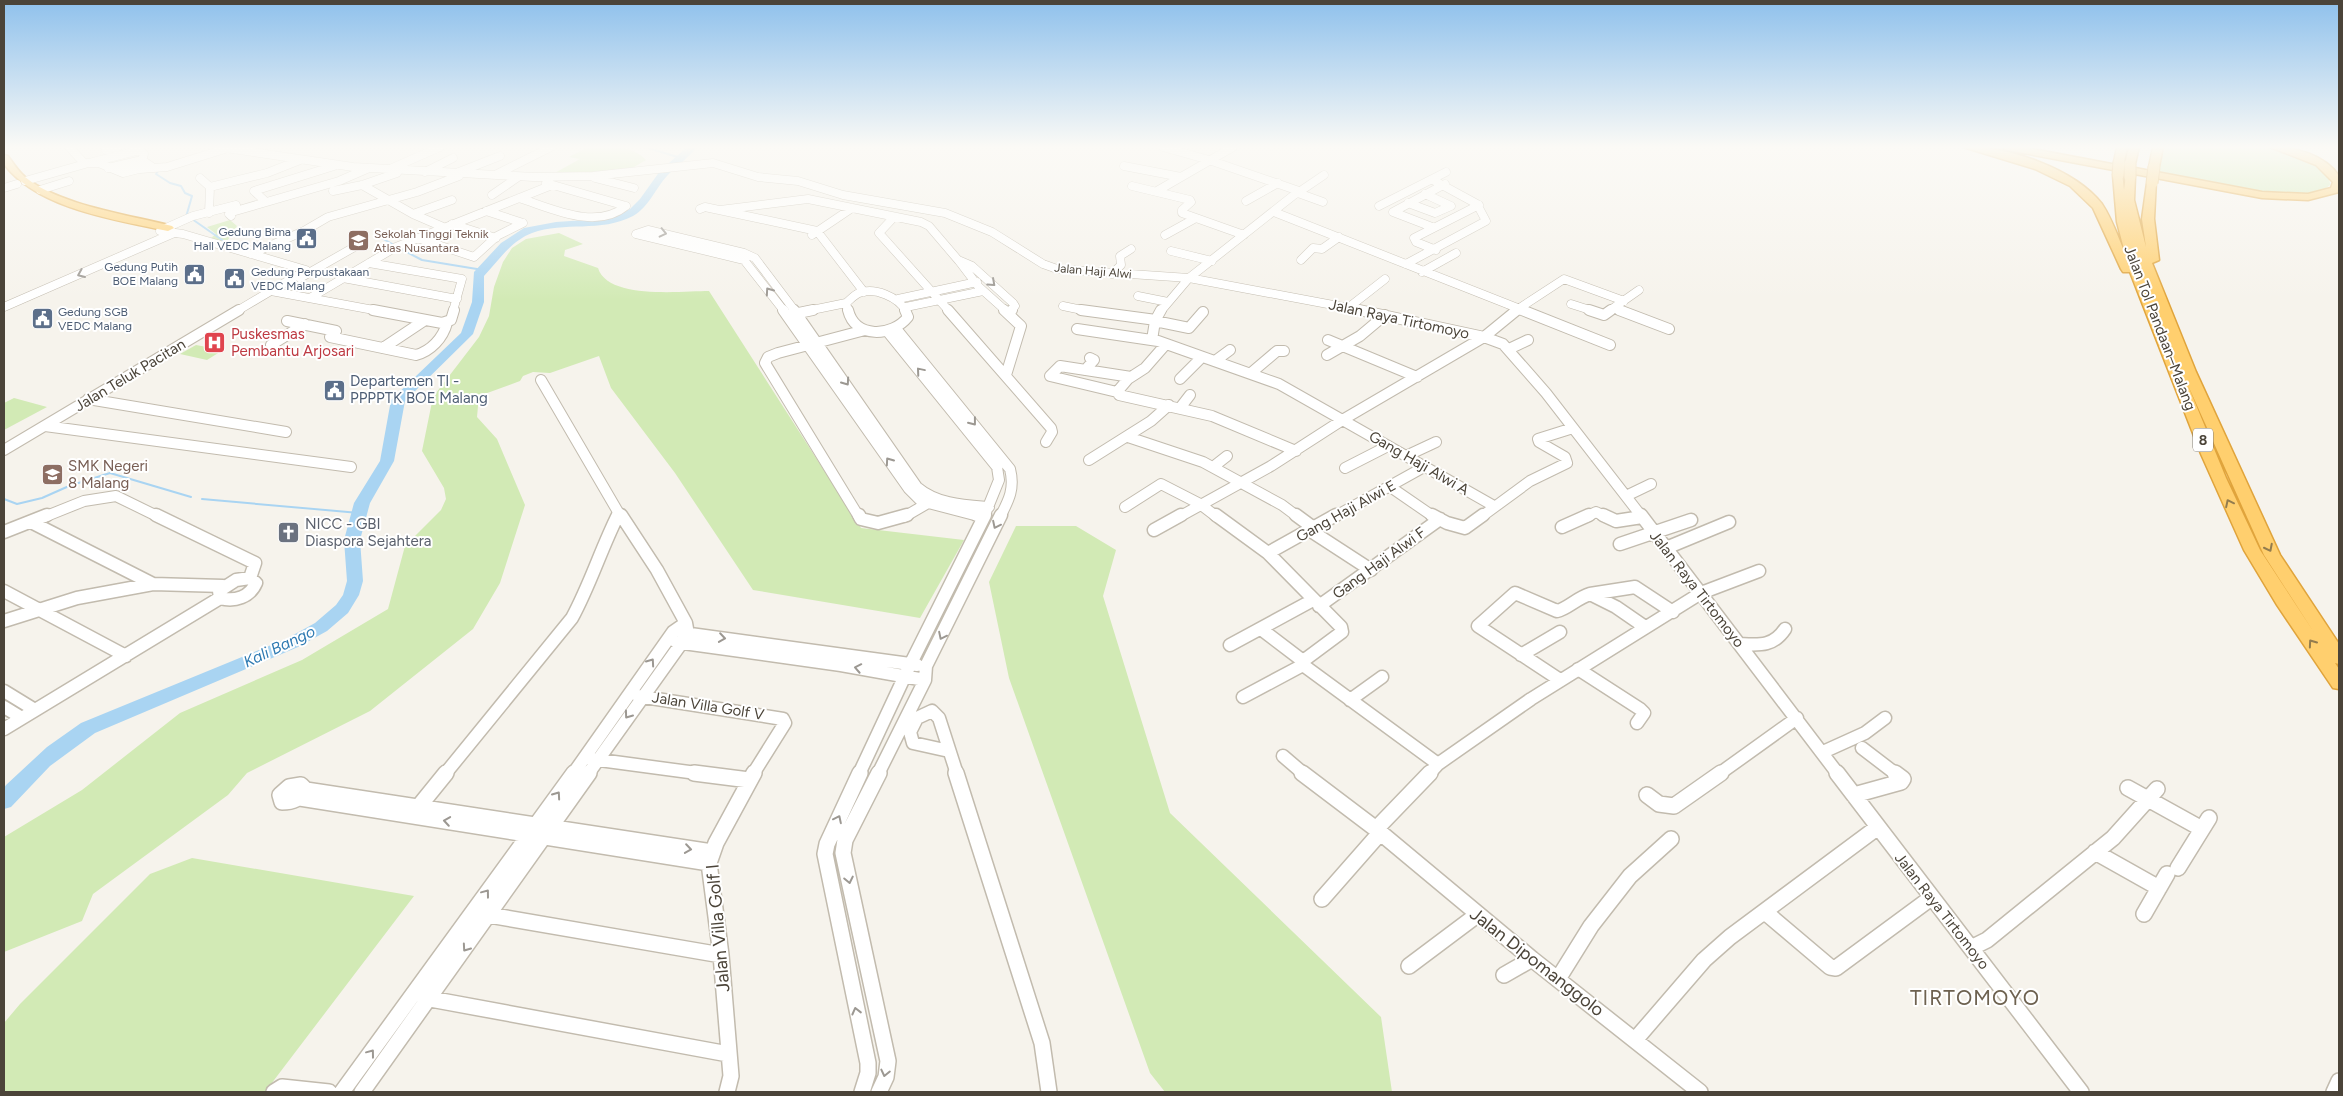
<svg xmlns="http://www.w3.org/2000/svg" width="2343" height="1096" font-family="Figtree,sans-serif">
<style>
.green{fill:#d2eab5}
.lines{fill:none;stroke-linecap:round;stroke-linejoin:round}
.stream{stroke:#a9d4f2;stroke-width:2}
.river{fill:#a9d4f2;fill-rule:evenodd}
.minor-far3-casing{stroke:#c2bbae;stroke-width:9}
.minor-far2-casing{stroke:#c2bbae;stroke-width:12}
.minor-far1-casing{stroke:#c2bbae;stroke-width:15}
.minor-casing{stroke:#c2bbae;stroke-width:18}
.highway-casing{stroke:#e0a43c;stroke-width:3}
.minor-far3{stroke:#fff;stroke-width:8}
.minor-far2{stroke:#fff;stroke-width:10}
.minor-far1{stroke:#fff;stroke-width:12}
.minor{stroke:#fff;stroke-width:15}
.highway{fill:#ffcf6e;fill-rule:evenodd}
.highway-bridge-casing{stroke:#e0a43c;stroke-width:13;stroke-linecap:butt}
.highway-bridge{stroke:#ffcf6e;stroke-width:11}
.oneway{stroke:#9c9892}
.oneway2{stroke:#937c4e}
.labels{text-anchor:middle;stroke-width:4;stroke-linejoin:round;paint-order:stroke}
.far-service-label{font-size:12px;fill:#4e5e75;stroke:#fff;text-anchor:end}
.far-education-label{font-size:12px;fill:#785e54;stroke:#fff;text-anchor:start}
.far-street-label{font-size:12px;fill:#4b4439;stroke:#fff}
.shield{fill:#fff;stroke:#817c74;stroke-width:1}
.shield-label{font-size:14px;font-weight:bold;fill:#4b4439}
.street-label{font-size:15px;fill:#4b4439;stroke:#fff}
.health-label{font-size:15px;fill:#be3a42;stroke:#fff;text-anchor:start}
.service-label{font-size:15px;fill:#4e5e75;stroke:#fff;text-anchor:start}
.education-label{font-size:15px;fill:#785e54;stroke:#fff;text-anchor:start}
.worship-label{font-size:15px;fill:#5b616d;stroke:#fff;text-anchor:start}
.water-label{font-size:16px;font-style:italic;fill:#2e7ab2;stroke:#fff}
.near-street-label{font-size:18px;fill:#4b4439;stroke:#fff}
.near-quarter-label{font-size:21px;letter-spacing:1px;fill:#6e6250;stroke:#fff}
</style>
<rect width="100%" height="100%" fill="#f6f3ec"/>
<path class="green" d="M588,147c21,0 43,-3 58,13l-17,10 -78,5 29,-16 -11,-2z
M2166,147c32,0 65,-2 97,0 15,1 69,19 67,38 -23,23 -138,-5 -171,-11v-11z
M230,220l7,6 -11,17 -15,-5 5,-4 -9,-7z
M559,233l24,11 -18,6 -1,6 34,12c10,32 84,23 111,23l152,237 103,12 -44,78 -167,-28 -78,-117 -64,-85 -12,-32 -49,17 -17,-1 -10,4 -3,5 -41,15 -2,21 20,22 28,66 -25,78 -27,46 -103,82 -123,62 -19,22 -135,99 -11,27 -78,31v-115l78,-47 98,-77 122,-53 86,-51 17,-63 36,-36 5,-11 -2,-11 -22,-37 11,-54 46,-60 10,-21 5,-29 9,-25 9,-14 14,-9z
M196,345l27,5 -16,10 -27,-6z
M14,398l33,9 -43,23v-27z
M1016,526h60l40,24 -13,46 67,217 211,204 11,75h-227l-15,-19 -141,-395 -20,-96z
M192,858l222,38 -149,196h-261v-69l16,-19 130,-130z"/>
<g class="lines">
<path class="stream" d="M645,147l36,11
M159,170l-3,4 14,9 11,3 4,7 7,3 -6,21
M192,219l33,23
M378,236l16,9
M399,248l23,12 61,10
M4,499l13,5 25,-6 27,-12 41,-13 81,24
M202,499l157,14"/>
<path class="river" d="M687,147h10c-8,11 -21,19 -30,29 -12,13 -18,31 -34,40 -32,17 -69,5 -101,17 -21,8 -33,27 -48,43v26l-11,32 -68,67 -11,60 -24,42 -10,37 3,41 -4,14 -11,18 -21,18 -29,16 -203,86 -45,33 -39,41 -7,2v-21l2,-3 41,-38 34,-24 205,-84 29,-16 21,-18 7,-10 4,-14 -3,-41 10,-37 26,-42 11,-61 70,-67 11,-31 2,-30 27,-29 23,-15 32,-6 44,-3 30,-10 10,-10 20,-28z"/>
<defs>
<path id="minor-far3" d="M219,147l134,20 180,10 60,-1 120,-13 45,14 40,4 45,14 102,18 47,19 51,32 14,5 132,9 176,33
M106,150l12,-3
M93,162l47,-12
M87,163h12l24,10 28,-7 -9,-6 2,-6 -8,-7
M1124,166l57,11
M108,168l34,-8
M140,169l27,-2 61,-19
M390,169l50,-22
M425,172l28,-14
M459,172l41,-16
M495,175l56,-28
M200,178l10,9
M595,178l39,10
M25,181l60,-17 -16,-17
M546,183l80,23
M362,185l51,29 30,13
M1132,186l58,14 1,2 -9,8v3l62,22
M4,188l13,-4
M40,190l29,-9
M333,191l29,-6 35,-12
M1157,191l76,-44
M1299,192l25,-17
M1298,193l25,9
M492,195l26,-18
M519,198c32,10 77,33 107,8
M1246,201l32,-18
M266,202l-12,-11 80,-25
M1408,203l27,10 16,-7 -26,-12
M1379,206l67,-34
M700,209l5,-2 112,24 47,61
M720,210l88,-11 113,23 8,4 29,34 14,6 41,37 2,3 -4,5
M486,211l37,12
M1274,212l251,99
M209,213l1,-26 57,-14 33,-13
M413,214l39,-14
M231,216l-2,-2 3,-2 107,-31 30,-13
M894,217l-15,16 70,78
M452,224l44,14
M1432,227l-39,-15 52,-28
M166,228l27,-12 43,-11
M160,231l23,3 123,36 -69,41
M812,235l40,-27
M1165,235l29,-16
M417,238l57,19 23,-21 26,-13
M1436,250l-20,-8 -2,-4 65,-33
M1171,251l41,10
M251,254l53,-23 24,-14 89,-25 42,-16
M1301,260l12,-12 9,1 17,-12
M959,261l19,25 28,25
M369,263l93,16 -9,32
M1406,264l80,-43 -9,-17 -44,-24
M1422,272l34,-19
M1112,274l9,-9 -1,-9 11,-7
M300,278l58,-33
M343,278l114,21
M271,291l108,20
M1138,296l30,6
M310,298l86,-51 156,-62
M898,299l79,-17
M1571,304l22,7
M1063,306l24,5
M4,307l170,-74
M906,307l77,-16
M1348,308l37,-29
M1614,308l9,3
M784,311l-40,-51 -108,-26 12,-4 96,23 11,5 40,53
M807,311l39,-8
M848,311l-2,-8c4,-3 8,-8 13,-10 16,-6 39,4 47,18
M1161,311l28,-33 110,-87 -90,-31 -46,-13
M1515,311l49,-32 60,22
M1609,311l30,-21"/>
<path id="minor-far2" d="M373,310l69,13 9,-3 3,-10
M783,310l126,179 12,12 61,16
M794,310l123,177c20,17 46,18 72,20
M848,310c7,29 44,27 60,7l-3,-7
M948,310l103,118 1,4 -6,10
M1004,310l17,16 -15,49
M1081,310l75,10
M1359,310l125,27 19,7 43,49 96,124
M1522,310l88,35
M1589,310l15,5 7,-5
M1619,310l50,19
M1010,313l2,-3
M789,315l24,-5
M287,321l49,10 -6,6 86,18c15,-4 27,-17 31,-32
M1155,321l34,7 14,-16
M1077,329l81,12 121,43 215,122
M897,330l113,139c5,19 -1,31 -10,48
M888,332l109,135 2,13 -15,37
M1152,340l3,-19 6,-11
M1328,340l89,37
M271,345l34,-21
M383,348l42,-28
M1509,349l19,-9
M1327,355l33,-19 25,-21
M1215,361l15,-11
M1085,370l9,-10 -4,-2
M1251,373l26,-22h7
M1131,377l-71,-11 -10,10 67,16 2,3 93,21 84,35
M1180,379l22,-22
M541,380l80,137
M1117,392l11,-13 17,-11 21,-24
M88,399l198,33
M1180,408l10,-13
M45,426l306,41
M1128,437l75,25 79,43 16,12
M4,450l235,-140
M1406,456l30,-14
M1089,460l62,-39 18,-16
M1213,467l14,-11
M1345,468l43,-22
M1389,486l45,31
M1626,496l25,-12
M1125,507l36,-23 39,20 17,13
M44,517l40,-16 32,-5 43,21
M617,517l2,-4
M859,517l-94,-154 3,-6 10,-4 87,-23
M904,517l24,-14
M1179,517l92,-51 73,-47 140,-82 33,-27
M1334,517l90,-50
M1481,517l49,-36 37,-18 -2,-6 -26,-15 -1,-3 35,-11
M1586,517l10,-5 10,5"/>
<path id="minor-far1" d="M156,515l99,48 -5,15
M621,515l36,55 29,53
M859,515l2,4 17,4 29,-8
M977,515l7,2
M1216,515l52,38 73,74 1,5 -39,29v4l-60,32
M1296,515l19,14
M1432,515l15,8 18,5 18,-13
M1603,515l13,6 26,-4
M1641,515l197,259
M31,522l122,62
M1562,527l27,-12
M1154,530l27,-15
M1311,531l60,39
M4,532l43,-17
M1620,544l71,-24
M1666,548l63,-26
M1268,553l68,-38
M250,578l6,5c-6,14 -21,19 -36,15l-1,-7 17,-11z
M4,591l122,65
M1590,594l45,-7 38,25
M1319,606l121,-87
M4,621l73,-23 76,-14 70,2
M1261,629l42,32
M683,633l234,32
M676,642l165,23 84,15
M1740,644c19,1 33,3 45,-15
M1230,645l83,-45
M1521,655l39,-23
M1303,665l135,99
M1578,669l62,40 4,4 -7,10
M1560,680l-82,-54 37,-33 42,18c10,-2 20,-13 33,-17l26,13 29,20
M4,691l31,19
M638,696l145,23 2,4 -32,51
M1350,700l32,-23
M4,707l18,11
M4,729l216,-131
M1862,748l34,26
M949,751l-36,-8 -3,-11 7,-14 15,-7 7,7 18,56
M1823,752l42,-19 20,-15
M1283,756l21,18
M592,759l112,15
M445,774l127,-156c18,-33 29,-69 46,-103
M573,774l100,-142 13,-9 2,11 -100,140
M859,774l51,-109 75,-150
M878,774l47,-94 1,-14 75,-151
M1429,774l9,-10 93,-65 170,-106 58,-22
M1719,774l78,-56"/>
<path id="minor" d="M694,773l55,7
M860,773l-33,71 -2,10 43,209v10l-6,19
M879,773l-34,67 -2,13 45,208 -2,16 -7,15
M956,773l86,270 7,49
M1302,773l74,56 156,130 168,133
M1837,773l244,319
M301,785l5,5c-6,9 -13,12 -24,12l-2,-7 9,-8z
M2128,788l74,41
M306,790l406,62
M1647,795l12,9 15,2 47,-33
M1854,795l47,-13 2,-3 -8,-6
M300,798l409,65
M416,810l30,-37
M1376,829l54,-56
M2095,852l64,36
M2178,868l31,-50
M1322,899l58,-66
M1765,912l65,55 6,1 95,-70
M483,914l238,41
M2144,914l23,-40
M1971,948l16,-8 126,-102 44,-49
M1409,966l68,-51
M1504,975l28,-16
M1558,979l33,-53 39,-50 41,-37
M425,998l303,56
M1635,1040l69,-80 26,-23 148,-110
M274,1092l8,-5 47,5
M342,1092l232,-319
M362,1092l227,-319
M727,1092l4,-16 -10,-121 -12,-92 7,-20 38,-70
M2334,1092l5,-11"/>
<path id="highway" d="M1963,147c43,-2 112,22 139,57 10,15 16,33 23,49l-8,-31 -4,-47 1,-2h8l2,17 2,-15 4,-1 5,3 -1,23 12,47 -4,-28 5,-36 5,-3 4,1 -2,38 5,41 -7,3 44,109 84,183 59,89v20l-4,-1 4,6v20l-6,-1 -56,-83 -33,-55 -43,-96 -71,-182h-7l-2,-3 -28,-61 -23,-22 -35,-17zM2187,383l77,172 51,79 -55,-84 -34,-72z
M2002,147h20l95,18 -3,-3 3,-15h10l-3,15 -5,3 10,2 -4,-3 4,-17h10l-4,17 -5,3 132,25 46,2 23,-6 2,-6 -17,-17 -46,-18c23,-1 55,8 69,29v16l-31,8 -46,-2 -255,-48z
M2153,147h10l-4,20 -5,3 -5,-3z
M4,155l4,1c5,7 10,15 17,21 33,28 105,38 147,49l2,2 -6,3c-52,-11 -130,-22 -164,-67z"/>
</defs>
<use href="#minor-far3" class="minor-far3-casing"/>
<use href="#minor-far2" class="minor-far2-casing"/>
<use href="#minor-far1" class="minor-far1-casing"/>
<use href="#minor" class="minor-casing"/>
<use href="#highway" class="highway-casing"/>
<use href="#minor-far3" class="minor-far3"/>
<use href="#minor-far2" class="minor-far2"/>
<use href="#minor-far1" class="minor-far1"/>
<use href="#minor" class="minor"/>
<use href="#highway" class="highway"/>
<defs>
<path id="highway-bridge" d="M2130,164v13
M2118,175l1,-13
M2152,183l2,-16"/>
</defs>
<use href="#highway-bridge" class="highway-bridge-casing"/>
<use href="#highway-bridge" class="highway-bridge"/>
</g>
<defs><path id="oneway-chevron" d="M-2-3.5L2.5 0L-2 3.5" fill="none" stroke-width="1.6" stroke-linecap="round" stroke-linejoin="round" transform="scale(1.25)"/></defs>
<g class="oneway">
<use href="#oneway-chevron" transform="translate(663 233) rotate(13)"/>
<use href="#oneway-chevron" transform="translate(81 274) rotate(157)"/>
<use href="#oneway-chevron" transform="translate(992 283) rotate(42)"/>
<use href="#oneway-chevron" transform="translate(769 291) rotate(-125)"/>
<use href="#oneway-chevron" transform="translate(920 371) rotate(-130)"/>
<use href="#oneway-chevron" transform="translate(846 382) rotate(55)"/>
<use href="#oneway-chevron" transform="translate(973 422) rotate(52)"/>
<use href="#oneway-chevron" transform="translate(889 461) rotate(-125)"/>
<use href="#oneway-chevron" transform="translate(996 525) rotate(116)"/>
<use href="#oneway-chevron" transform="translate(942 636) rotate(116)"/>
<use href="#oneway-chevron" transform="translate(722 638) rotate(8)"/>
<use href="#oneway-chevron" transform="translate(651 662) rotate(-55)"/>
<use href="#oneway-chevron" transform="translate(858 668) rotate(-169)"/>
<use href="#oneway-chevron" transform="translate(628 715) rotate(126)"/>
<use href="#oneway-chevron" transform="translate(557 795) rotate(-55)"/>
<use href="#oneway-chevron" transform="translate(838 819) rotate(-64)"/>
<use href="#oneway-chevron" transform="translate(447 821) rotate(-171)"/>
<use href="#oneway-chevron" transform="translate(688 849) rotate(8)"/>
<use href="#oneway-chevron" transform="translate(849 880) rotate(78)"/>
<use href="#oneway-chevron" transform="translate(486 893) rotate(-53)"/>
<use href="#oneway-chevron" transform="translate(466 948) rotate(125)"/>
<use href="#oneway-chevron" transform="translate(856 1011) rotate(-104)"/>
<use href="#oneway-chevron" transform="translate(371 1053) rotate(-53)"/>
<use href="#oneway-chevron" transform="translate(885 1073) rotate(103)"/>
</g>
<g class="oneway2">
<use href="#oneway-chevron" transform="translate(2229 503) rotate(-116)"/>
<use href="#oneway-chevron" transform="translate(2269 548) rotate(63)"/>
<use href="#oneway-chevron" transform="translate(2312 643) rotate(-125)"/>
</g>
<linearGradient id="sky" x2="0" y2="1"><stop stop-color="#8fc1ec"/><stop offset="0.49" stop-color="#fbfaf6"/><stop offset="1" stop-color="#fbfaf6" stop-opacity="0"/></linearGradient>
<rect width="2343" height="300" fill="url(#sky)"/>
<defs>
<symbol id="civic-square" viewBox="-11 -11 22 22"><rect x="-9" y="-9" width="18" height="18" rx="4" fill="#5c6f8a" stroke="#fff"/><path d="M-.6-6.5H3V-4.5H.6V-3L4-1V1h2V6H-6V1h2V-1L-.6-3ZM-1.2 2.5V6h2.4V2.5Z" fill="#fff"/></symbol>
<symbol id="university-square" viewBox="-11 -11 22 22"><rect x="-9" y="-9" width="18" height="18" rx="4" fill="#8d6e63" stroke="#fff"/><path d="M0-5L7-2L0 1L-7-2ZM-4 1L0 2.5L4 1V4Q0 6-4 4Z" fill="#fff"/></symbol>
<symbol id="hospital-square" viewBox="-11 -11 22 22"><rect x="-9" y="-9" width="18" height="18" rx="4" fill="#e0444e" stroke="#fff"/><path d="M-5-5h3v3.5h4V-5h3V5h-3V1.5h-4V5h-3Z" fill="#fff"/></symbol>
<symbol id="school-square" viewBox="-11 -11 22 22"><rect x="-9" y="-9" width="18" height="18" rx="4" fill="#8d6e63" stroke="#fff"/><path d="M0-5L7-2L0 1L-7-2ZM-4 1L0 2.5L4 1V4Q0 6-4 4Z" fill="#fff"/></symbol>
<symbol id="church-square" viewBox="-11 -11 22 22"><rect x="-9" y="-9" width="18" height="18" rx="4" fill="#6b7280" stroke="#fff"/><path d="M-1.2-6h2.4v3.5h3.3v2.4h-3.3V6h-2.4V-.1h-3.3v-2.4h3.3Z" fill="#fff"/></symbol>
</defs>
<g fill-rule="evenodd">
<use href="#civic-square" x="294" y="226" width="25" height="25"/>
<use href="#university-square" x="346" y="228" width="25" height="25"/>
<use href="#civic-square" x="182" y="262" width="25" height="25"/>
<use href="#civic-square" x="222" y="266" width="25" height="25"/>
<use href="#civic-square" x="30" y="306" width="25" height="25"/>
<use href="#hospital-square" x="202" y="330" width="25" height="25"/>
<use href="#civic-square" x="322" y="378" width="25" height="25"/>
<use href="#school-square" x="40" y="462" width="25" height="25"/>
<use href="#church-square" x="276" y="520" width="25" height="25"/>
</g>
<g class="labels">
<g class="far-service-label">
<text x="291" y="236">Gedung Bima<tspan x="291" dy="14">Hall VEDC Malang</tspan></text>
<text x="178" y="271">Gedung Putih<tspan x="178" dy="14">BOE Malang</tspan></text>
<text x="251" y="276" text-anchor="start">Gedung Perpustakaan<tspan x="251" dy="14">VEDC Malang</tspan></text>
<text x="58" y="316" text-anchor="start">Gedung SGB<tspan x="58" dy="14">VEDC Malang</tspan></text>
</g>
<g class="far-education-label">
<text x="374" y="238">Sekolah Tinggi Teknik<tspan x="374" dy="14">Atlas Nusantara</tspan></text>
</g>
<g class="far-street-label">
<text transform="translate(1093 271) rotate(5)" y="4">Jalan Haji Alwi</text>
</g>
<rect class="shield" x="2193" y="428.5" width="20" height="23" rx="4"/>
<g class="shield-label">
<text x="2203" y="445">8</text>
</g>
<g class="street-label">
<text transform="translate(1399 319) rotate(12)" y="5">Jalan Raya Tirtomoyo</text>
<text transform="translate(2160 328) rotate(69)" y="5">Jalan Tol Pandaan–Malang</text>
<text transform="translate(130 375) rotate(-31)" y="5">Jalan Teluk Pacitan</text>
<text transform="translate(1419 463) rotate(30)" y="5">Gang Haji Alwi A</text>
<text transform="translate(1346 511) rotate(-29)" y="5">Gang Haji Alwi E</text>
<text transform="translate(1379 563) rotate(-36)" y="5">Gang Haji Alwi F</text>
<text transform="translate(1697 589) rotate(52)" y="5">Jalan Raya Tirtomoyo</text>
<text transform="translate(708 706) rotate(9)" y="5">Jalan Villa Golf V</text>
<text transform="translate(1942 911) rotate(52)" y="5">Jalan Raya Tirtomoyo</text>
</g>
<g class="health-label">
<text x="231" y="339">Puskesmas<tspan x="231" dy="17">Pembantu Arjosari</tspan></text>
</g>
<g class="service-label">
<text x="350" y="386">Departemen TI -<tspan x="350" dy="17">PPPPTK BOE Malang</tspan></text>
</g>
<g class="education-label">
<text x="68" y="471">SMK Negeri<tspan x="68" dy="17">8 Malang</tspan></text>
</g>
<g class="worship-label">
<text x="305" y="529">NICC - GBI<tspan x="305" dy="17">Diaspora Sejahtera</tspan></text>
</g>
<g class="water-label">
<text transform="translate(279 646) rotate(-25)" y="6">Kali Bango</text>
</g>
<g class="near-street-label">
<text transform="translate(718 928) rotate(-95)" y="6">Jalan Villa Golf I</text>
<text transform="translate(1537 962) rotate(38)" y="6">Jalan Dipomanggolo</text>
</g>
<g class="near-quarter-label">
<text x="1975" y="1005">TIRTOMOYO</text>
</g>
</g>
<rect width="2343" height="1096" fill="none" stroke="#4b4439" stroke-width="10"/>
</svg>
